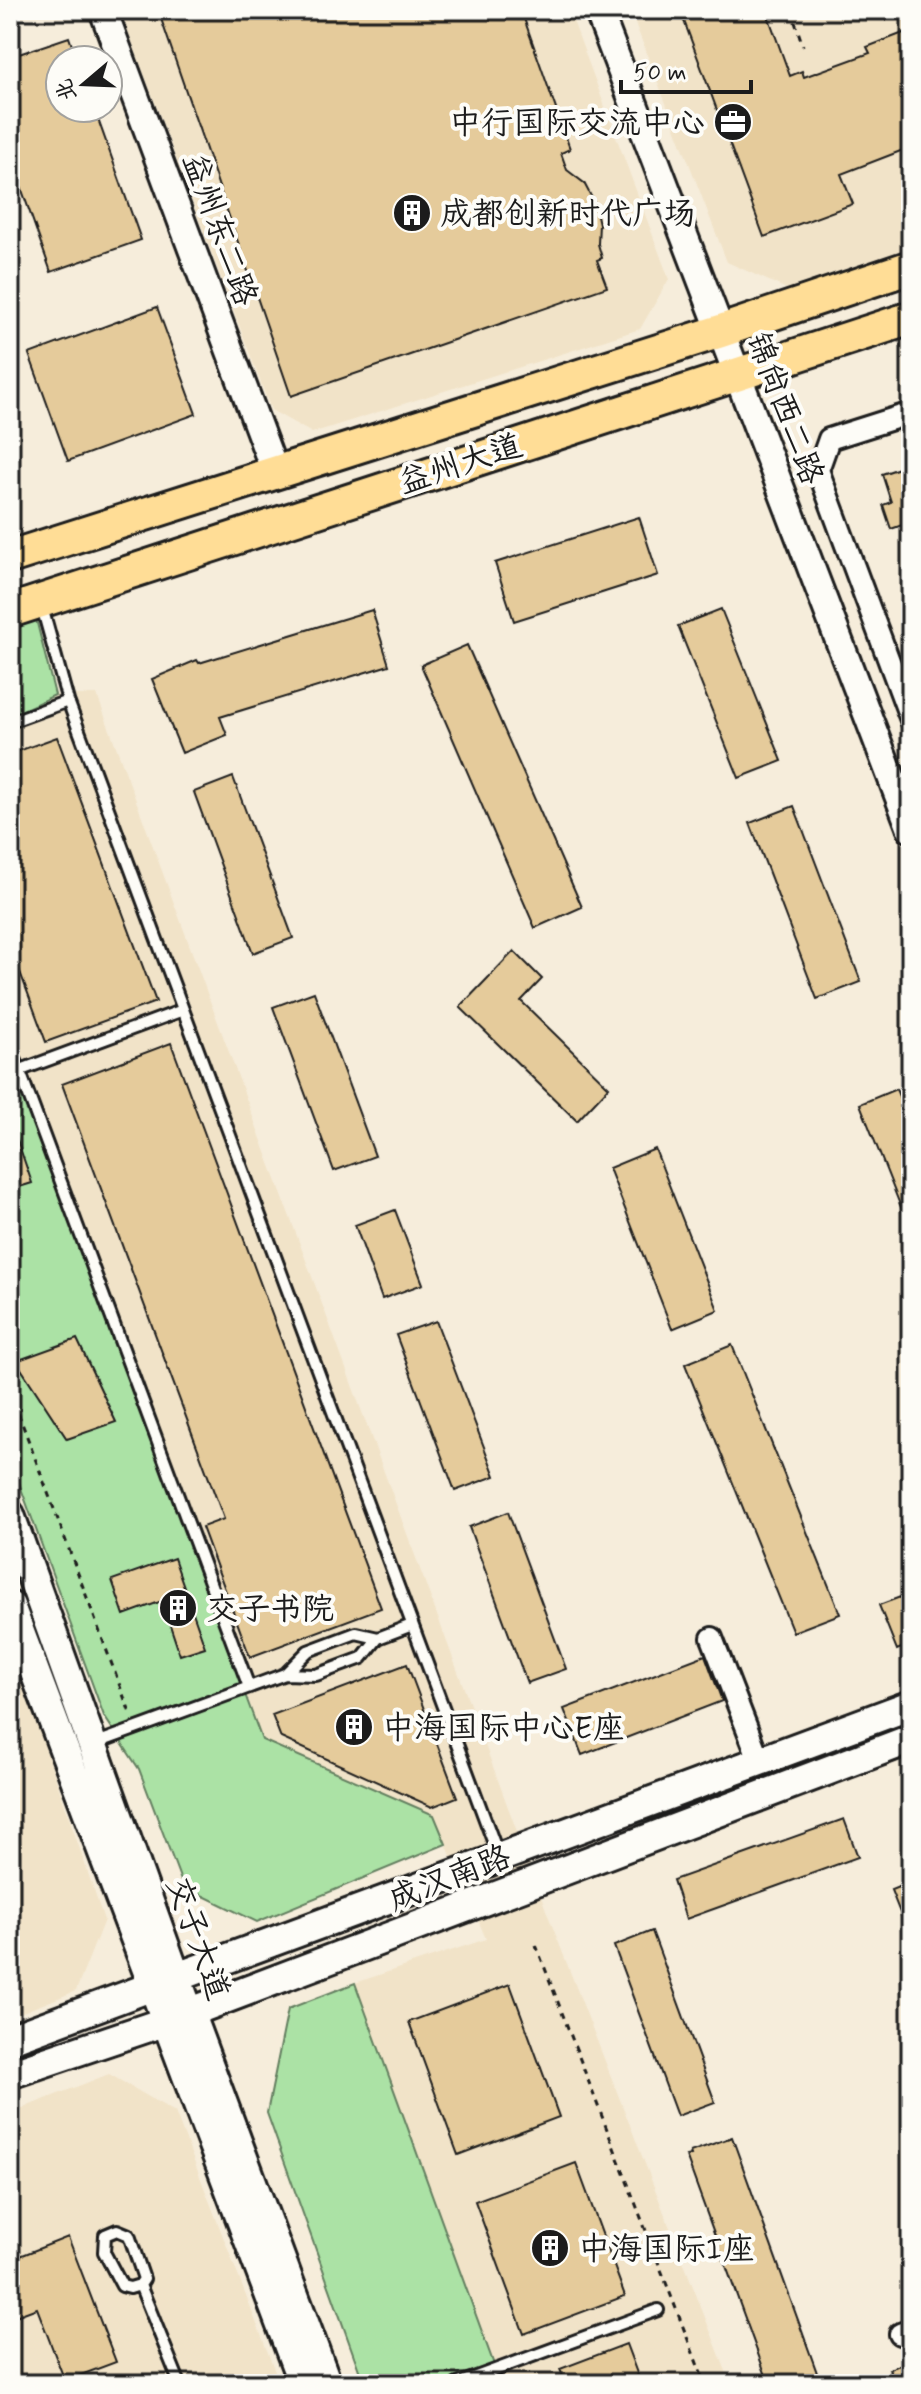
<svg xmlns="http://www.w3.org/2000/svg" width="921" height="2394" font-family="Mynerve,'LXGW WenKai TC',sans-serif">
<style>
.built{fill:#f1e3c8}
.green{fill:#abe2a5;stroke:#647f60;stroke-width:2}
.building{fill:#e5cb9b;stroke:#1c1c1c;stroke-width:2}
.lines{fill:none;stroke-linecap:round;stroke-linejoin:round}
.service-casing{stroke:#1c1c1c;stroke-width:16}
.minor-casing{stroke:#1c1c1c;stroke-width:26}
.tertiary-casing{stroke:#1c1c1c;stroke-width:32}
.secondary-casing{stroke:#1c1c1c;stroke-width:34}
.primary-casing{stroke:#1c1c1c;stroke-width:38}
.path{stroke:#1c1c1c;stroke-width:3;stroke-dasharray:6 6;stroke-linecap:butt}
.service{stroke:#fdfcf7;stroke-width:10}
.minor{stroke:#fdfcf7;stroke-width:20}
.tertiary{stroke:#fdfcf7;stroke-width:26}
.secondary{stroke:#fdfcf7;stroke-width:28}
.primary{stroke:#ffdd96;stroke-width:32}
.labels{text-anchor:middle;stroke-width:8;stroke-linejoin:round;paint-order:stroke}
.poi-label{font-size:32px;fill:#1c1c1c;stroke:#fdfcf7;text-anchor:start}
.street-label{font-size:32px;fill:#1c1c1c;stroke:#fdfcf7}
</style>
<rect width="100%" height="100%" fill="#f6eddb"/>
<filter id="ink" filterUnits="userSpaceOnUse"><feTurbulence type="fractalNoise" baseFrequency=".0125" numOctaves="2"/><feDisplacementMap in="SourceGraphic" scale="16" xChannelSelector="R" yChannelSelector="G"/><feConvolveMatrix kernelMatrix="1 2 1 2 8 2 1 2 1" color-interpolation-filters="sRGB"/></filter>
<g filter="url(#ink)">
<path class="built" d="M127,10h442l100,269 -29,50 -328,104 -41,-23 -148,-392z
M630,10h281v238l-122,42 -62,-28z
M55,695h42l449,1215 185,474h-230l-146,-401 131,-44 -52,-124 -172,-75 -252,-677v-347z
M10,1623l26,70 10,57 58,170 -28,71 -66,26z
M109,2074l66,38 105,272h-270v-271z"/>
<path class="green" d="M36,619l19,76 -45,21v-87z
M10,1063l252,677 172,75 12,29 -189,78 -74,-36 -44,-117 -35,-53 -94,-258z
M355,1983l146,401h-137l-97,-271 21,-104z"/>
<path class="building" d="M158,10h363l49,139 -9,4 6,17 17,13 10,19 5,22 -1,20 4,14 -5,2 10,27 -316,109z
M680,10h86l24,66 12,-5 2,6 66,-24 -3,-6 44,-17v117l-70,27 12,30 -89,33z
M69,37l8,23h-17v48h34l47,132 -90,32 -41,-116v-99z
M157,307l39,107 -128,47 -39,-107z
M911,464v58l-20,7 -8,-24 8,-3 -9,-28z
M639,517l19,58 -144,46 -19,-58z
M721,609l61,152 -43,17 -61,-152z
M372,610l17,55 -169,52 7,18 -45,18 -30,-74 45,-19 2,3z
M467,645l115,262 -47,21 -114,-263z
M57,737l99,265 -110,40 -36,-97v-191z
M233,777l60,161 -40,15 -59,-161z
M794,806l67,176 -44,17 -67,-176z
M514,951l28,28 -21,22 88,86 -32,34 -117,-114z
M314,992l61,164 -41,15 -61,-164z
M171,1043l210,565 -131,49 -48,-130 22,-8 -162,-435z
M896,1089l15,36 -1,105 -50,-126z
M12,1125l20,58 -22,7v-64z
M655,1149l63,161 -46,19 -63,-161z
M395,1210l28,74 -41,15 -27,-74z
M436,1321l59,155 -40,15 -59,-156z
M77,1339l39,83 -49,17 -51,-78z
M732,1345l108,269 -47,18 -108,-268z
M508,1512l58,157 -39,14 -58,-156z
M174,1558l31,89 -25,8 -18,-54 -38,14 -12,-35z
M911,1593v51l-14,6 -18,-45z
M705,1655l17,46 -140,54 -18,-46z
M407,1664l50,133 -25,10 -151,-69 -9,-23z
M844,1819l14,38 -172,62 -13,-39z
M911,1882v56h-1l-19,-48z
M652,1931l63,171 -38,14 -63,-170z
M510,1984l49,133 -101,38 -49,-133z
M732,2137l89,247h-52l-83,-228 5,-1 -1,-3z
M576,2163l49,133 -101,38 -49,-133z
M68,2237l48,125 -51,19 -28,-73 -27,10v-58z
M626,2344l15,40h-75l-6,-15z
M911,2361v23h-16l-6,-15z"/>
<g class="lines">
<defs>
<path id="service" d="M68,701l431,1156
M10,722l58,-21 -26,-94
M10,1045l239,642
M10,1074l173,-64
M378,1638l34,-13
M94,1744l191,-70 31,1 46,-17 16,-20 -22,-5 -48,18 -23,23
M140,2285l-10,3 -8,-2 -18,-34 1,-17 12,-5 12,5 15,44 -4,6 40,99
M457,2384l201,-74"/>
<path id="minor" d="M911,413l-82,26 -11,31 93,250
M712,1638l48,124
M900,2334l11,-4"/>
<path id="tertiary" d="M103,10l172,462
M598,10l313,819"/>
<path id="secondary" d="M10,1515l166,462 151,407
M10,1606l293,778
M10,2039l901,-334
M10,2074l157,-53 744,-282"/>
<path id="primary" d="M10,557l711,-226 190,-64
M10,611l901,-293"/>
</defs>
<use href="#service" class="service-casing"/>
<use href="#minor" class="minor-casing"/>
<use href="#tertiary" class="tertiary-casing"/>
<use href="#secondary" class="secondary-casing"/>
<use href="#primary" class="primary-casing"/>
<path class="path" d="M791,10l12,36
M10,1391l120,322
M536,1945l169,439"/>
<use href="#service" class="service"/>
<use href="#minor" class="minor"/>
<use href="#tertiary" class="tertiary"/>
<use href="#secondary" class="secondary"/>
<use href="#primary" class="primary"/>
</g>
</g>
<defs>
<symbol id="office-disc" viewBox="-11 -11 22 22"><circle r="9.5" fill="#1c1c1c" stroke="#fdfcf7"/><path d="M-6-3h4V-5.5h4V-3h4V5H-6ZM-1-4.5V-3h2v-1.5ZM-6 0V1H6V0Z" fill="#fff"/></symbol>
<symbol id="building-disc" viewBox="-11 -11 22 22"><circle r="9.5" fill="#1c1c1c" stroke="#fdfcf7"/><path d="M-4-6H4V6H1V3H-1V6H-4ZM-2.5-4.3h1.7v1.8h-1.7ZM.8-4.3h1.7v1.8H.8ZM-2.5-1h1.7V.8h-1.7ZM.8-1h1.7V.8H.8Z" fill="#fff"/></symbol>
</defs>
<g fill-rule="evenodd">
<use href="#office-disc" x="711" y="100" width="44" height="44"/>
<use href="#building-disc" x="390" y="191" width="44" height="44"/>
<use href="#building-disc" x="156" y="1586" width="44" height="44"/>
<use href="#building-disc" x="332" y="1705" width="44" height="44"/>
<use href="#building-disc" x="528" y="2226" width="44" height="44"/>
</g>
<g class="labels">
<g class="poi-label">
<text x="705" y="133" text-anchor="end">中行国际交流中心</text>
<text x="440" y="224">成都创新时代广场</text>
<text x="206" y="1619">交子书院</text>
<text x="382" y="1738">中海国际中心E座</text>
<text x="578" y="2259">中海国际I座</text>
</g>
<g class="street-label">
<text transform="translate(221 229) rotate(70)" y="11">益州东二路</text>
<text transform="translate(786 408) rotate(69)" y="11">锦尚西二路</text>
<text transform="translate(460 463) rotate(-18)" y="11">益州大道</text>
<text transform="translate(449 1877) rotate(-21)" y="11">成汉南路</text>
<text transform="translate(199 1938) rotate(70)" y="11">交子大道</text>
</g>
</g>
<rect width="921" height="2394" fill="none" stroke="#fdfcf7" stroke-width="40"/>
<rect x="20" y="20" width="881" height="2354" fill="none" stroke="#1c1c1c" stroke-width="3" filter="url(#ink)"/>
<g transform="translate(84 84) rotate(251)"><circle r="38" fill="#fdfcf7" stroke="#a3a29f" stroke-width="2"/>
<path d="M0-6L14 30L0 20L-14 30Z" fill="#1c1c1c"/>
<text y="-12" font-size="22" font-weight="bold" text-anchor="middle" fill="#1c1c1c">北</text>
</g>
<path d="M621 80v12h130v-12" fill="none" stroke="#1c1c1c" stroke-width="4"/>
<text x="633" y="80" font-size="24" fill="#1c1c1c" stroke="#fdfcf7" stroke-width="6" paint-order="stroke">50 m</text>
</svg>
